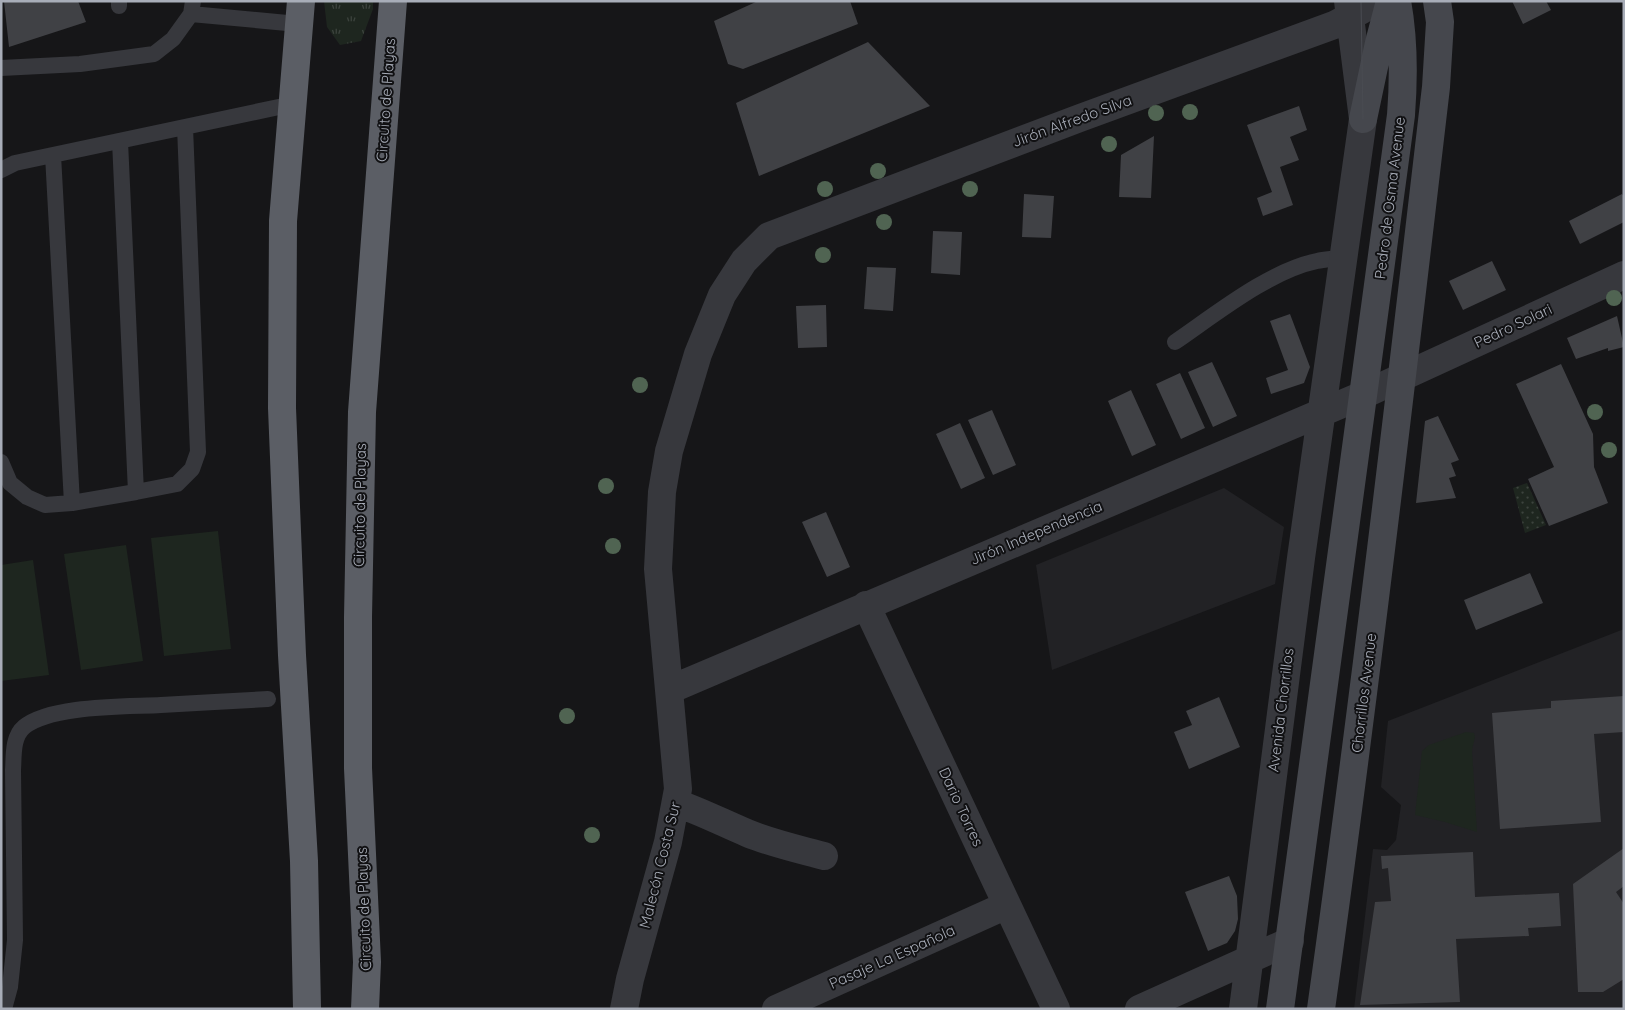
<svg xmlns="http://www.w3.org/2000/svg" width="1625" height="1010" font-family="Quicksand,sans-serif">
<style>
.built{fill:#222225}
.grass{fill:url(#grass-dots)}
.park{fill:url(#park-tufts)}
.garden{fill:#1e261f}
.building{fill:#404145}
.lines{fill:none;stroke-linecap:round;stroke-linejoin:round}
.service{stroke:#37383d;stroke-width:16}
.minor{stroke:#37383d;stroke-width:28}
.secondary{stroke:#45474d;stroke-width:28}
.trunk{stroke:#5b5e65;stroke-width:28}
.tram{stroke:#4a4c52;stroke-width:1}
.tree{fill:#506452}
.labels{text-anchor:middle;stroke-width:4;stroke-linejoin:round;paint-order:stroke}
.street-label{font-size:15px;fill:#a8adb8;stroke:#111113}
</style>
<defs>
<pattern id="grass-dots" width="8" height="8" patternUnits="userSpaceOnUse" patternTransform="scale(1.25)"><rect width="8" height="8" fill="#1e261f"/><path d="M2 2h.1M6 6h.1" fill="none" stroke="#3c433d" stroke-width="1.8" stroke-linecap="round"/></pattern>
<pattern id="park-tufts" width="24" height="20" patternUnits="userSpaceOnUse" patternTransform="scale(1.25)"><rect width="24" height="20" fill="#1e261f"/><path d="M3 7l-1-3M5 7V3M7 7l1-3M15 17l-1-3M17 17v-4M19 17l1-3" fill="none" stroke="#3c433d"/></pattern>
</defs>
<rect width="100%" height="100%" fill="#161618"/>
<path class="built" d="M1224,488l60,39 -9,57 -223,86 -16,-105z
M1624,629v380h-270l19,-160 14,1 9,-10 5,-35 -20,-18 7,-66z"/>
<path class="grass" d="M1527,483l19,42 -21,8 -12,-45z"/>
<path class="park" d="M324,1h49v8l-12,32 -21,4 -13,-18z"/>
<path class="garden" d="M218,531l13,118 -67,7 -13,-118z
M126,545l17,116 -62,9 -17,-116z
M33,560l16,115 -48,6v-116z
M1466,732l8,1 1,4 -3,13 5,82 -32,-10 -30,-7 7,-64 7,-6z"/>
<path class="building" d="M4,1h74l8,21 -77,25z
M758,1h92l8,23 -115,45 -15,-5 -14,-43z
M1512,1h34l5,9 -28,14z
M868,42l62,64 -171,70 -23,-73z
M1299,106l8,24 -17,7 9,23 -19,7 13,38 -30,11 -6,-18 15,-6 -25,-67z
M1154,136l-3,62 -32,-1 2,-42z
M1024,194l30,2 -3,42 -29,-1z
M1622,194l2,3v25l-44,22 -11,-23z
M933,231l29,1 -2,43 -29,-2z
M1492,261l14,29 -43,20 -14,-29z
M867,267l29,1 -3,43 -29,-2z
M826,305l1,42 -29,1 -2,-42z
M1290,314l20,53 -6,16 -33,11 -5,-16 22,-8 -18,-49z
M1617,316l7,31 -16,4v-3l-32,11 -9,-21z
M1212,362l25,54 -24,11 -25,-55z
M1561,364l32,70 1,33 14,36 -59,23 -21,-47 26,-12 -38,-83z
M1180,373l25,55 -24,11 -25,-55z
M1131,390l25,55 -24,11 -24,-55z
M992,410l24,55 -23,10 -25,-55z
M1438,416l21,44 -8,3 5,13 -7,2 7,20 -40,5 9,-82z
M960,423l25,55 -24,11 -25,-55z
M826,512l24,55 -23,10 -25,-55z
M1530,573l13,30 -67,27 -12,-30z
M1624,696v36l-30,2 7,88 -101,7 -8,-116 59,-5v-7z
M1219,697l21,50 -51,22 -15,-37 18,-7 -6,-14z
M1624,848v38l-8,6 8,12v75l-21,13h-25l-5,-108z
M1473,852l2,45 84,-4 2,33 -33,2 1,8 -73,3 4,63 -100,3 15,-103 16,-1 -3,-33 -6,1 -1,-13z
M1229,876l8,20 1,23 -3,12 -8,12 -19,8 -23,-59z"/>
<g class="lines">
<path class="service" d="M119,1v5
M193,1l-2,13 107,10
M1,68l79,-4 74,-10 19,-15 18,-25
M53,155l19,348
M1,170l14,-7 278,-59
M1175,342c41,-28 94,-71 142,-81 9,-2 18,-2 27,-4
M1,462l9,21 17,14 18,8 27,-2 64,-11 -16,-351
M136,492l41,-8 15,-15 6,-17 -13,-325
M4,1009l6,-22 5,-47 -2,-170c1,-13 -1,-33 11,-43 27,-22 102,-20 137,-22 36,-2 71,-4 107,-6"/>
<path class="minor" d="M866,605l190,404
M669,690l694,-295 261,-120
M676,803c24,8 47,20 71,30 24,10 51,16 77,23
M624,1009l6,-30 38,-137 10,-53 -20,-220 4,-77 7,-41 29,-97 24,-59 22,-34 25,-25 311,-118 254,-93 28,-15 11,-9
M776,1009l231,-104
M1139,1009l151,-68
M1243,1009l58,-451 62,-439 -15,-118"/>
<path class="secondary" d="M1363,119l16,-76 11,-42
M1280,1009l121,-894c3,-39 3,-76 -4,-114
M1321,1009c43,-307 79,-614 115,-922l4,-65 -3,-21"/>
<path class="trunk" d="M301,1l-18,220 -1,187 10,247 12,206 3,148
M365,1009l2,-47 -9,-194v-151l4,-205 31,-411"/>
<path class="tram" d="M1361,1l2,118"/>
</g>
<g class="tree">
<circle cx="1190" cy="112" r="8"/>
<circle cx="1156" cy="113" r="8"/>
<circle cx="1109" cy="144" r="8"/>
<circle cx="878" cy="171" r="8"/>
<circle cx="825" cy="189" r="8"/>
<circle cx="970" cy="189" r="8"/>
<circle cx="884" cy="222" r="8"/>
<circle cx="823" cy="255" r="8"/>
<circle cx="1614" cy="298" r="8"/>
<circle cx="640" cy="385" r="8"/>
<circle cx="1595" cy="412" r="8"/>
<circle cx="1609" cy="450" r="8"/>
<circle cx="606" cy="486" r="8"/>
<circle cx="613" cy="546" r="8"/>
<circle cx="567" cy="716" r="8"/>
<circle cx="592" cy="835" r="8"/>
</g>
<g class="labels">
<g class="street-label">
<text transform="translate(386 100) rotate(-86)" y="5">Circuito de Playas</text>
<text transform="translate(1072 121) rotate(-20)" y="5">Jirón Alfredo Silva</text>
<text transform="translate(1390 198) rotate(-83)" y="5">Pedro de Osma Avenue</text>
<text transform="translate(1513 326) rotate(-25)" y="5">Pedro Solari</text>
<text transform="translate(360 505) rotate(-89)" y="5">Circuito de Playas</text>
<text transform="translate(1036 533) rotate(-23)" y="5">Jirón Independencia</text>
<text transform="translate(1364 693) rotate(-83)" y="5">Chorrillos Avenue</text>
<text transform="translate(1281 710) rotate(-83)" y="5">Avenida Chorrillos</text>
<text transform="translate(961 807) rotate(65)" y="5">Dario Torres</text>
<text transform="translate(660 865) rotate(-76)" y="5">Malecón Costa Sur</text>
<text transform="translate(364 909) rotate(-92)" y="5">Circuito de Playas</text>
<text transform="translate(892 957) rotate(-24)" y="5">Pasaje La Española</text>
</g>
</g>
<rect width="1625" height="1010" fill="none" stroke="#a8adb8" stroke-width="5"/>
</svg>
